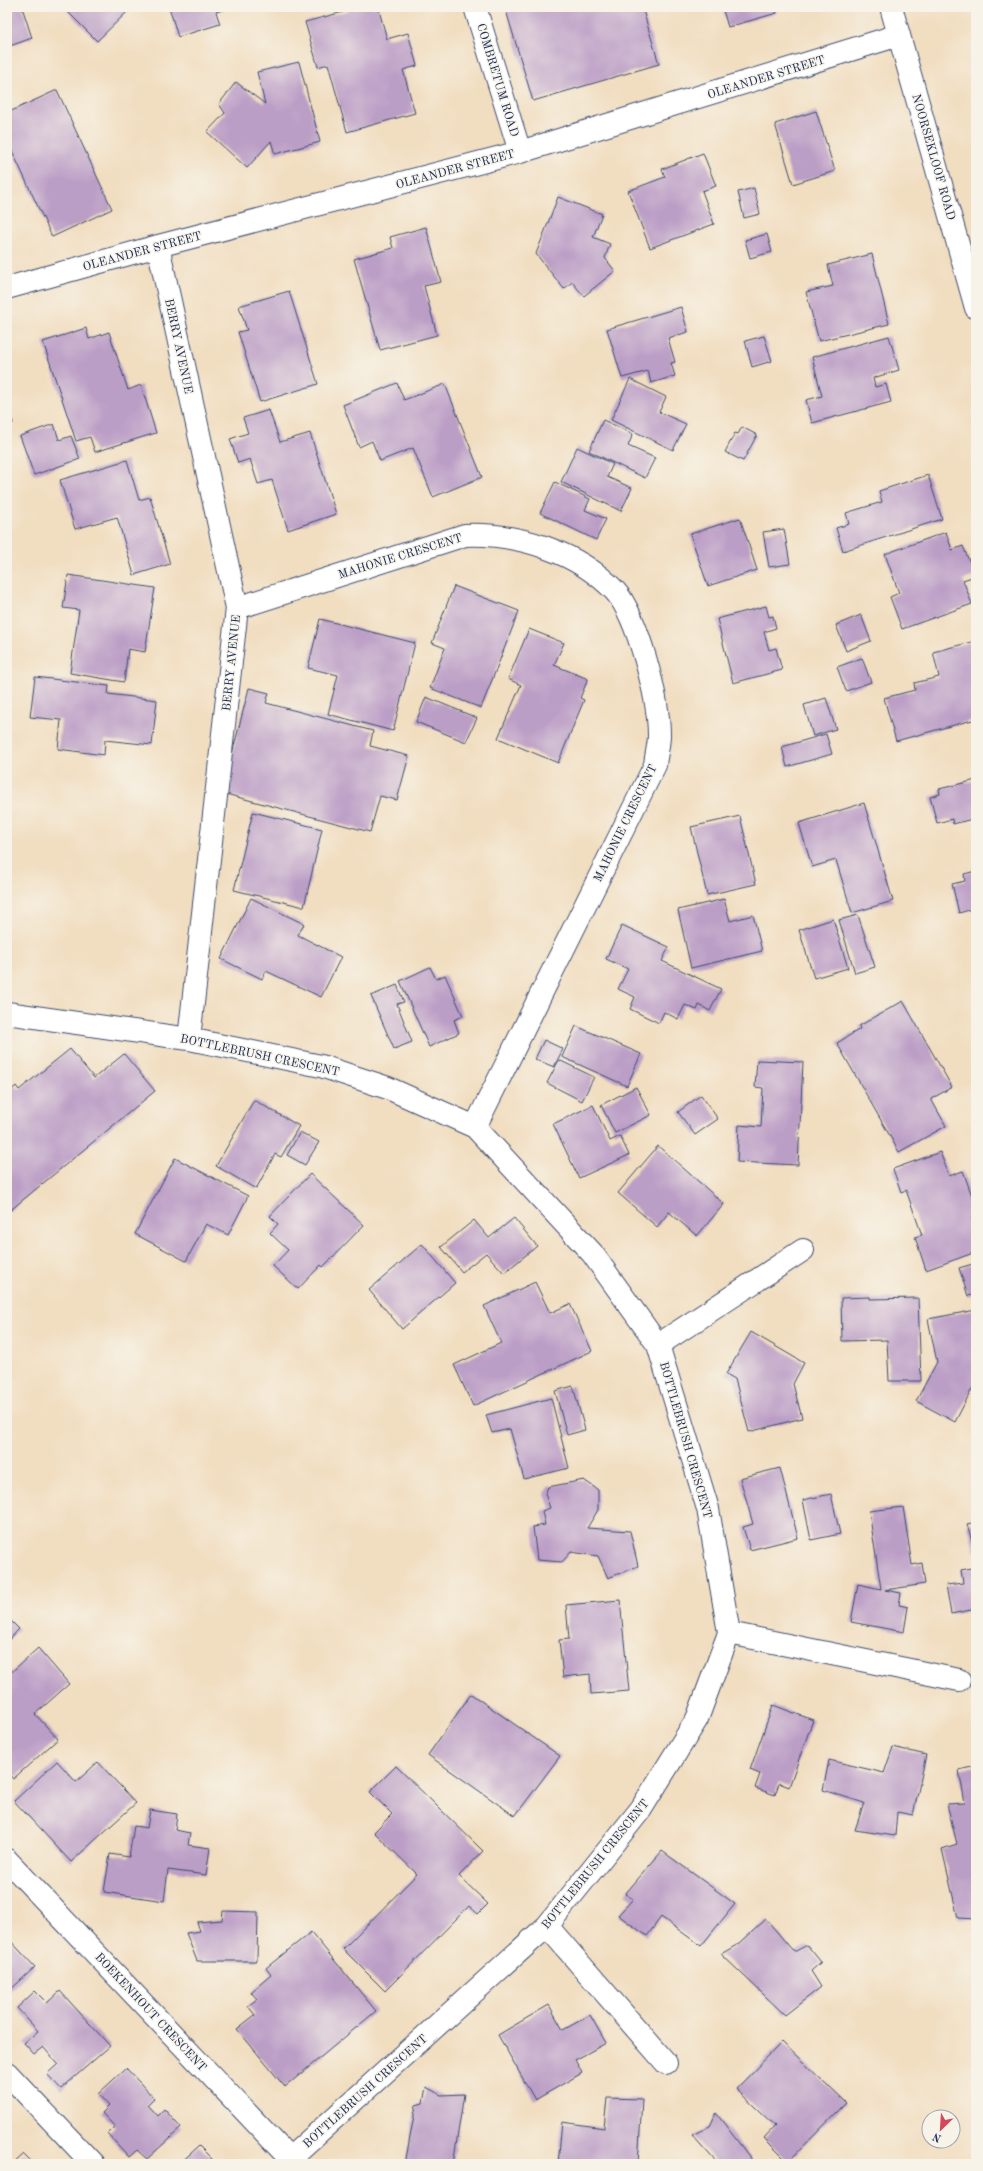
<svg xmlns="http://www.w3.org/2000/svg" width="983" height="2171" font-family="'Old Standard TT',serif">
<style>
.building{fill:#bb9ec6}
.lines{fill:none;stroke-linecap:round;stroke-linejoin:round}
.minor-casing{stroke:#3b496d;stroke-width:24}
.minor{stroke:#fff;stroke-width:22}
.labels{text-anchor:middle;stroke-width:3;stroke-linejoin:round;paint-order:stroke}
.street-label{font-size:12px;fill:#1b2f5e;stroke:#f7f3e8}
</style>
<rect width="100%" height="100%" fill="#f7f3e8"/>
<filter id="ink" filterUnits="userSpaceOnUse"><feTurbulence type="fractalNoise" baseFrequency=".025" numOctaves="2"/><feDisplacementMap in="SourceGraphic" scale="8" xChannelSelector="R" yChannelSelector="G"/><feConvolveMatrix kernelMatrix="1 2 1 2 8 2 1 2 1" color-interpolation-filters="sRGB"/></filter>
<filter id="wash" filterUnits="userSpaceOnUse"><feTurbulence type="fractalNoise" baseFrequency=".012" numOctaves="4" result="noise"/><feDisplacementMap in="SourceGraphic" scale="16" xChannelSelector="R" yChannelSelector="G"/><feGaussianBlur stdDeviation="0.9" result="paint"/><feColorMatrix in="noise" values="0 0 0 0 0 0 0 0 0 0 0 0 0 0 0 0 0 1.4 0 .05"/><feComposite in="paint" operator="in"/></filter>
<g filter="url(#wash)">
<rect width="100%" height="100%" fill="#f1ddbf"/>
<g id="blocks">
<path class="building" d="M7,7h15l10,31 -25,9z
M63,7h59l5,5 -30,29z
M169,7h61l-14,5 4,12 -42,13z
M362,7h16l9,32 21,-6 9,33 -14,4 12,43 -68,19 -19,-68 -10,3 -13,-45z
M505,7h137l17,57 -126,37z
M722,7h53l2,6 -49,14z
M299,62l21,80 -45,12 -4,-13 -24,27 -40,-36 18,-19 -6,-9 17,-22 29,22 -8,-32z
M57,90l55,119 -60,28 -45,-97v-27z
M816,111l19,60 -42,13 -18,-60z
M703,153l13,33 -14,5 12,33 -64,24 -22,-57 37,-14 -3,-8z
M754,188l6,26 -16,4 -6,-26z
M558,197l44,17 -9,23 17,7 -5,14 10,13 -31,25 -12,-14 -8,7 -28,-35z
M426,227l15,55 -17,4 13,49 -57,15 -26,-91 39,-11 -3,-11z
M767,234l5,18 -22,6 -5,-18z
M872,254l17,70 -70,17 -13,-49 27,-6 -5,-21z
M289,291l29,93 -58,18 -22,-70 9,-2 -8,-24z
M681,307l7,25 -20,6 7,24 -4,1 4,13 -24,7 -3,-12 -26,7 -15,-49z
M86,328l3,11 20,-7 19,58 13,-5 15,48 -61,19 -5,-15 -14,4 -33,-99z
M764,336l8,25 -20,6 -7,-26z
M889,336l10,34 -26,8 2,9 11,-3 5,18 -79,21 -6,-23 16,-4 -10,-39z
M630,379l36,18 -7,15 27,12 -13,26 -62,-30z
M397,383l7,17 41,-16 37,93 -49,20 -20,-49 -33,13 -8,-20 -13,6 -16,-42z
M7,407l6,16 -6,2z
M269,410l11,32 30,-9 26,81 -48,16 -16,-50 -14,4 -8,-25 -12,4 -8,-24 18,-6 -5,-15z
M603,420l30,14 -5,12 27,12 -10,20 -56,-27z
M54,424l5,16 12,-4 9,23 -46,16 -14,-39z
M742,427l15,8 -14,26 -18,-9 10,-19 3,1z
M577,447l36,17 -6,13 25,11 -11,23 -60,-29z
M127,460l12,40 11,-3 20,67 -36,11 -17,-58 -42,12 -15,-49z
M928,475l14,44 -99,32 -7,-23 13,-4 -3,-11 36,-11 -3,-11z
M555,482l35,17 -5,11 21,9 -10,21 -56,-27z
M740,518l17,52 -49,16 -18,-52z
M784,529l6,35 -21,3 -6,-35z
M946,532l6,18 11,-4 12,30 -12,4 9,24 -70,25 -12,-32 9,-4 -14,-39z
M68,575l87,13 -10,64 -17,-3 -4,33 -54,-9 9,-63 -16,-2z
M454,586l65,25 -38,97 -51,-20 15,-40 -13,-5z
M766,606l3,11 4,-1 3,12 -12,4 5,18 7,-2 6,22 -49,13 -16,-64z
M861,615l10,26 -25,10 -10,-26z
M320,619l95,24 -22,88 -65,-17 10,-39 -30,-7z
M529,629l35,14 -10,22 34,14 -8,19 4,2 -26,63 -60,-25 23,-53 -13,-6z
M975,641l1,78 -80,22 -12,-43 31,-8 -1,-7 25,-6 -6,-25z
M862,658l9,24 -25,9 -9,-24z
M35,677l74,9 -1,8 49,6 -5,45 -47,-5 -1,15 -46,-6 3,-29 -31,-3z
M249,688l20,5 -3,10 107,28 -3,15 39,10 -12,44 -17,-4 -10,36 -148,-39z
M426,697l51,21 -11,24 -50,-20z
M826,698l10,31 -23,7 -9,-31z
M826,734l6,20 -45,13 -5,-20z
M976,780v38l-23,6 -1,-5 -15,4 -7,-26 10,-3 -1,-5z
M864,803l29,98 -41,12 -16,-53 -24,7 -13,-44z
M253,812l69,17 -18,78 -70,-17z
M740,816l16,68 -49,11 -16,-68z
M976,871v37l-17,5 -7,-29 13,-3 -1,-7z
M251,898l53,26 -6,11 43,22 -20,40 -55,-26 -4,8 -41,-20z
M724,899l6,22 23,-6 9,36 -71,17 -13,-58z
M858,915l17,52 -20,6 -16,-53z
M833,919l15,49 -34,10 -15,-48z
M622,925l47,22 -7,14 59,28 -11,22 -11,-6 -2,5 -12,-5 -7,14 -14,-7 -5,11 -29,-14 5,-12 -17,-8 10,-20 -22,-10z
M430,967l6,12 9,-4 18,41 -9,4 5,13 -30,14 -29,-66z
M397,985l7,17 -7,2 15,38 -18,7 -23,-53z
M903,1001l49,86 -21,12 15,27 -47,26 -62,-109 23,-14 -1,-3z
M576,1026l65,28 -14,32 -65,-29z
M544,1040l19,9 -9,18 -19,-8z
M70,1049l24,29 30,-24 31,37 -148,122v-119l9,-8 3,4z
M559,1060l35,17 -12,24 -35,-18z
M757,1060l46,2 -5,103 -61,-3 2,-37 22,2 2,-39 -8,-1z
M636,1087l15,28 -36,18 -14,-28z
M701,1095l17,24 -23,16 -17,-23z
M254,1100l45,26 -18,31 -6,-3 -19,35 -40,-23z
M593,1105l17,36 10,-5 9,19 -50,23 -26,-54z
M300,1132l19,10 -14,23 -18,-10z
M658,1146l66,58 -27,32 -28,-24 -12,15 -39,-34z
M940,1152l9,24 14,-5 13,36v10l-4,1 4,11v23l-50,18 -11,-33 7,-2 -16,-45 -5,2 -8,-23z
M175,1158l73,38 -20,39 -22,-11 -20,37 -51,-27z
M310,1174l54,51 -41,42 -2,-2 -23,24 -25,-23 15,-16 -18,-17 8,-9 -8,-8z
M514,1218l23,28 -33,27 -18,-20 -24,19 -21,-25 33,-27 15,18z
M422,1244l33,39 -53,46 -33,-39z
M976,1263v31l-8,2 -9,-28z
M535,1282l15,31 20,-9 22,47 -119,55 -19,-41 47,-22 -17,-37z
M870,1297v2l48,-1 3,83h-32l-2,-41 -45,1 -1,-43z
M976,1310v76l-3,1 -18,35 -39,-21 21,-39 -9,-43z
M751,1332l53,31 -11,21 9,34 -53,14 -14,-53 -9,-5z
M573,1386l12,44 -18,5 -12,-44z
M551,1398l18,70 -45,11 -14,-50 -18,4 -6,-18z
M780,1468l18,70 -48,12 -7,-23 10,-3 -13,-46z
M584,1480l14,10v20l-11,18 43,3 8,35 -30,12 -10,-22 -27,-4 -9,10 -25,-2 -4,-33 12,-2 -3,-14 8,-3 -5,-14 3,-7z
M831,1494l9,40 -29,6 -8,-40z
M903,1507l9,58 10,-2 3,21 -40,6 16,3 -2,12 9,2 -4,25 -53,-10 7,-38 23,5 -12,-78z
M976,1522v33l-9,-31z
M976,1567v42l-25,5 -5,-29 17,-2 -2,-13z
M620,1600l9,91 -38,3 -1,-20 -27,3 -4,-37 10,-1 -3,-34z
M7,1617l12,12 -12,13z
M38,1648l31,36 -34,30 23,25 -45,40 -6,-7v-96z
M471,1694l89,62 -45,60 -87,-61z
M773,1705l40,15 -24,67 -10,-4 -4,12 -20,-7 5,-14 -10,-4z
M893,1747l33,8 -13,60 -16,-3 -2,24 -40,-6 9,-27 -41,-13 6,-30 55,13z
M57,1761l19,21 22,-20 38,41 -65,59 -57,-61z
M396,1766l87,85 -24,25 29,28 -10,10 -9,-8 -84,85 -42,-42 74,-75 -43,-42 18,-18 -22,-22z
M976,1766v153l-18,-1 -16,-69 15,-5 -10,-40 18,-1 -6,-33z
M150,1810l27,4 -2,16 15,3 -2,12 22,3 -4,27 -38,-5 -4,31 -60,-9 6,-38 19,3 5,-31 13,2z
M662,1851l73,53 -34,42 -40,-29 -14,19 -29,-21 15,-16 -8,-5z
M223,1911l35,1 -1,49h-60l-11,-28 14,-2 -3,-9 25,-2z
M766,1919l28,33 13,-7 14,17 -10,9 10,16 -36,28 -64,-61 19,-11z
M311,1932l65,79 -91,76 -48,-58 18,-14 -7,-9 9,-7 -6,-7 20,-17 -5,-7z
M7,1937l28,30 -28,26z
M35,1991l12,12 13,-12 50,55 -49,43 -14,-15 11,-10 -15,-17 -9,7 -10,-11 14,-12 -21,-23z
M549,2005l14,25 27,-15 16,28 -31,17 7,13 -47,27 -37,-65z
M782,2042l64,61 -58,59 -24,-24 11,-12 -39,-37z
M126,2068l28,30 -7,7 10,11 7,-7 17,19 -34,31 -10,-9 -8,7 -21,-23 7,-7 -13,-14 7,-7 -11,-12z
M426,2087l15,8 23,-1 -11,70h-48l11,-59 7,-2z
M607,2098l35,1 -4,65h-80l4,-42 42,6z
M716,2113l39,51h-37l-26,-29 18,-9z
M199,2146l18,18h-38z
M24,2154l10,10h-21z"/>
</g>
</g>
<g filter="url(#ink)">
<use href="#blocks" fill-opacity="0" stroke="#3b496d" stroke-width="1"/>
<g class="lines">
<defs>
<path id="minor" d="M475,7l45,145
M891,7l85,301
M158,246l79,362 -48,431
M7,288l151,-42 362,-94 379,-117
M237,608l228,-73c53,-2 113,17 150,56 23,26 44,109 44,144 0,10 -3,20 -4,30l-180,362
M7,1013l182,26 132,27 67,22 87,39 117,126 66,92 50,164 21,124 -32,86 -56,90 -94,117 -257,232
M658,1345l145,-95
M729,1633l230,47
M7,1860l288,304
M547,1926l119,137
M7,2073l86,91"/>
</defs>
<use href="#minor" class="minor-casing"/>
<use href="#minor" class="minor"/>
</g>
</g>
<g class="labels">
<g class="street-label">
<text transform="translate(766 77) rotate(-17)" y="4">OLEANDER STREET</text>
<text transform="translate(498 80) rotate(73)" y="4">COMBRETUM ROAD</text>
<text transform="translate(934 157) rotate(74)" y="4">NOORSEKLOOF ROAD</text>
<text transform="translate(455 169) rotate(-15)" y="4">OLEANDER STREET</text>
<text transform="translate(142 251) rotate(-15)" y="4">OLEANDER STREET</text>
<text transform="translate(179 346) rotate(78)" y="4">BERRY AVENUE</text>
<text transform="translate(400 556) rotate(-17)" y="4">MAHONIE CRESCENT</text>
<text transform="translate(231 663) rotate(-84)" y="4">BERRY AVENUE</text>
<text transform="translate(625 823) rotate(-64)" y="4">MAHONIE CRESCENT</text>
<text transform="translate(260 1055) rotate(12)" y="4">BOTTLEBRUSH CRESCENT</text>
<text transform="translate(686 1440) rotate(74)" y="4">BOTTLEBRUSH CRESCENT</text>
<text transform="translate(595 1864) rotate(-51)" y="4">BOTTLEBRUSH CRESCENT</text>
<text transform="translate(151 2012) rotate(47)" y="4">BOEKENHOUT CRESCENT</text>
<text transform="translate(365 2091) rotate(-42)" y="4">BOTTLEBRUSH CRESCENT</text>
</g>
</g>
<rect width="983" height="2171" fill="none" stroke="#f7f3e8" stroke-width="24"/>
<g transform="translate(941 2129) rotate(205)"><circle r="19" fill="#f7f3e8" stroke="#9fa5b1"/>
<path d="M0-3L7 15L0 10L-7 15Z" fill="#d1495b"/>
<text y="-6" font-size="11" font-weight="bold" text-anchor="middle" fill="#1b2f5e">N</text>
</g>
</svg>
